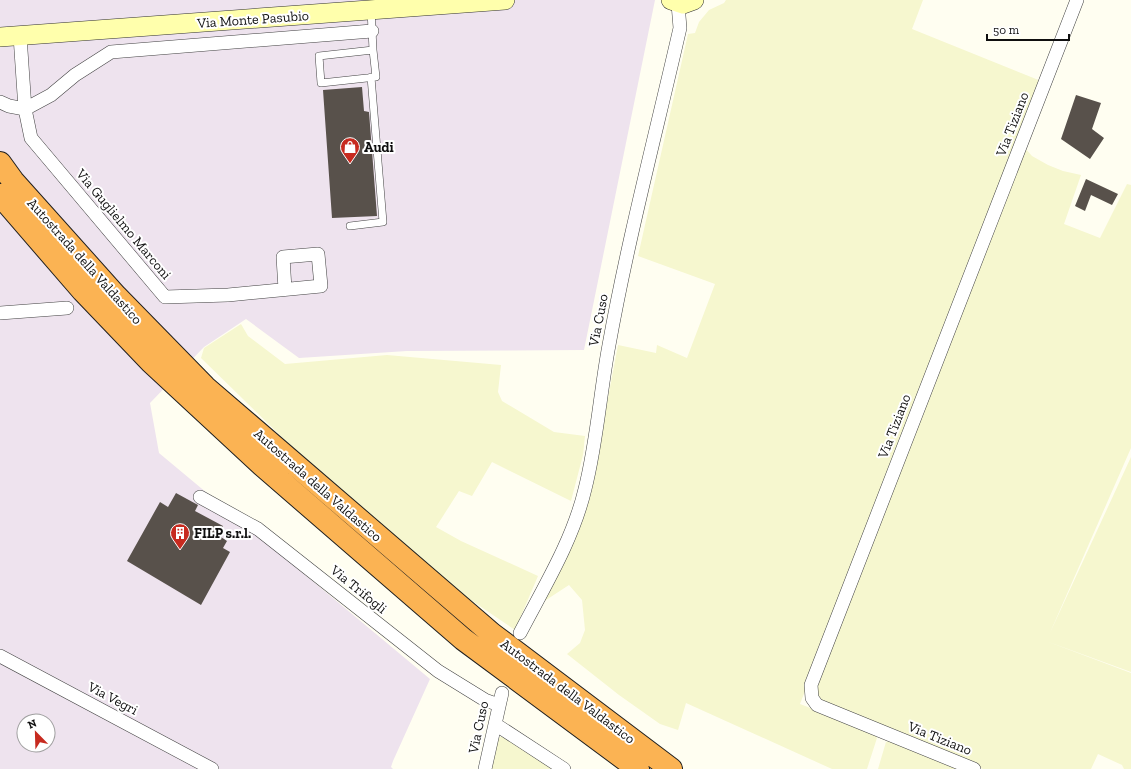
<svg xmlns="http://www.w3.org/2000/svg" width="1131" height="769" font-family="'Zilla Slab',serif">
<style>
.industrial{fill:#eee3ee;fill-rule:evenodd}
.farmland{fill:#f6f7cf}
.building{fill:#58514b}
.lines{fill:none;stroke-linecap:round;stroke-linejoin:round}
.lane-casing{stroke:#424242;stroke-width:8}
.street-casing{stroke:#424242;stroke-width:14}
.secondary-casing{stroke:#313131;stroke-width:20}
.highway-casing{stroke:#202020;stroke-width:24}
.lane{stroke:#fff;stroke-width:7}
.street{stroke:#fff;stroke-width:13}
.secondary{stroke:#ffffac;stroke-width:19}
.highway{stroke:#fbb353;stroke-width:22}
.labels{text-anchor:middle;stroke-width:4;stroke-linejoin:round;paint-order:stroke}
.street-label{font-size:14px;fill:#0f0f0f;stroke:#fff}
.poi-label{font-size:14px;font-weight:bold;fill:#0f0f0f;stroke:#fff;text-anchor:start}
</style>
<rect width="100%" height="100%" fill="#fffef1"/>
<path class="industrial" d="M0,0h655l-71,350 -177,1 -108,7 -53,-39 -42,28 -54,56 9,50 271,226 -37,82 -2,6 2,2h-393zM24,721h24v24h-24z"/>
<path class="farmland" d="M726,0h197l-11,29 129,52 -241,623 73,28 4,6 -10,31h-35l-146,-66 -8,27 -18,-6 -41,-29 -52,-41 13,-11 5,-13 -3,-30 -13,-15 -26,17 49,-120 26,-137 38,8 1,-8 30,13 28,-74 -77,-28 50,-222 7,-1 4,-11 10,-12 15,-7z
M1024,147l8,9 16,9 15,6 18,4 -17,49 36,14 27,-54 4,1v263l-82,187 82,-178v215l-85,-31 85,32v96h-7l-2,-4 -24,-11 -7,15h-108l-155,-62 -13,-12 4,-20z
M241,324l7,12 37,28 102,-9 114,10 -3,27 4,9 52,31 31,4 -2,19 -12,46 -79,-39 -20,34 -13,-5 -23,36 25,14 77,35 -23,54 -59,-40 -165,-144 -90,-88 3,-10z
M503,736l55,33h-68l8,-31z
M889,741l78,28h-89l8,-27z"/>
<path class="building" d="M362,87l2,24 5,1 8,104 -45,2 -9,-128z
M1076,95l25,8 -9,26 12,9 -14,21 -29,-20z
M1086,179l32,15 -6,11 -21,-10 -6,16 -10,-5z
M176,493l22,12 -3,6 28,15 -5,9 9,6 -4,7 7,4 -29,53 -74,-44 33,-59 8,5z"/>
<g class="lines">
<defs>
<path id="lane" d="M371,10l2,40 -54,6 2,27 55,-6 -3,-27
M350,226l33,-4 -12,-145"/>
<path id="street" d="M20,36l5,73 6,29 134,159 63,-2 93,-9 -3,-32 -35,3 2,32
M0,102l9,4 16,3
M25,109l26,-14 24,-20 36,-23 261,-21
M0,313l67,-5
M200,497l58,32 180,142 47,29 14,5
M520,633c24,-46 53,-93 65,-144 12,-47 15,-96 24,-144 19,-106 47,-212 71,-317l-2,-24
M0,656l212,113
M495,724l69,45
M485,769l17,-76
M974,769l-157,-64 -5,-7 -1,-13 266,-685"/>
<path id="secondary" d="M671,0l12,4 11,-4
M0,37l505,-37"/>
<path id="highway" d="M0,163l13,18 103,115 89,91 287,247 179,135
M0,195l83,96 68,71 111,103 201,174 175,130"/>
</defs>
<use href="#lane" class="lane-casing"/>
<use href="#street" class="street-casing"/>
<use href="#secondary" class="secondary-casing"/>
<use href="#highway" class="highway-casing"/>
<use href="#lane" class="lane"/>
<use href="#street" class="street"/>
<use href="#secondary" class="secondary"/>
<use href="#highway" class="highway"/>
</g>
<defs>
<symbol id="shop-pin" viewBox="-11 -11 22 30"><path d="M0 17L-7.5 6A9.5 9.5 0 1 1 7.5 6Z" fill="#c72a1f" stroke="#fff"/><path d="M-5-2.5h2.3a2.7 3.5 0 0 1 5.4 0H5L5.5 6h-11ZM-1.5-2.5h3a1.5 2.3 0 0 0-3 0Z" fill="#fff"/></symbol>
<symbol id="building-pin" viewBox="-11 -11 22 30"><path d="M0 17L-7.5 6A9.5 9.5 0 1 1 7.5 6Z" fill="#c72a1f" stroke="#fff"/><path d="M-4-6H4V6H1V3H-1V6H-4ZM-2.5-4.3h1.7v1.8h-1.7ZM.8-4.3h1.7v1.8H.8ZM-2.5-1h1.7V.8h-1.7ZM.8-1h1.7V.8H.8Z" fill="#fff"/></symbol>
</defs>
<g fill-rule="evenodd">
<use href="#shop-pin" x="339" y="136" width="22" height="30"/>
<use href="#building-pin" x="169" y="522" width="22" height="30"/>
</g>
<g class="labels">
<g class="street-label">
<text transform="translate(253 19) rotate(-4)" y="5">Via Monte Pasubio</text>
<text transform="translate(1012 124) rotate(-69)" y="5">Via Tiziano</text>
<text transform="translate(124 224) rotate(50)" y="5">Via Guglielmo Marconi</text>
<text transform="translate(85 261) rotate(48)" y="5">Autostrada della Valdastico</text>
<text transform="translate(598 320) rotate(-79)" y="5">Via Cuso</text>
<text transform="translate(894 426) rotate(-69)" y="5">Via Tiziano</text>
<text transform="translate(318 485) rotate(41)" y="5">Autostrada della Valdastico</text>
<text transform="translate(359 589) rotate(39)" y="5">Via Trifogli</text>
<text transform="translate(568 691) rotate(37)" y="5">Autostrada della Valdastico</text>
<text transform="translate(113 698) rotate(28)" y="5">Via Vegri</text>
<text transform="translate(478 727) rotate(-78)" y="5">Via Cuso</text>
<text transform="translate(940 738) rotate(22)" y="5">Via Tiziano</text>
</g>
<g class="poi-label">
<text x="364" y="152">Audi</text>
<text x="194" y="538">FILP s.r.l.</text>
</g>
</g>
<g transform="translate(36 733) rotate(337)"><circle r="19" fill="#ffffff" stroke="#9f9f9f"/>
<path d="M0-3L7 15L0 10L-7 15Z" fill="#c72a1f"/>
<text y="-6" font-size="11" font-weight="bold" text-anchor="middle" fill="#0f0f0f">N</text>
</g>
<path d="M987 34v6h82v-6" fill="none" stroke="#0f0f0f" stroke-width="2"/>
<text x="993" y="34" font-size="12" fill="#0f0f0f" stroke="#ffffff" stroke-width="3" paint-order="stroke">50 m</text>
</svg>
